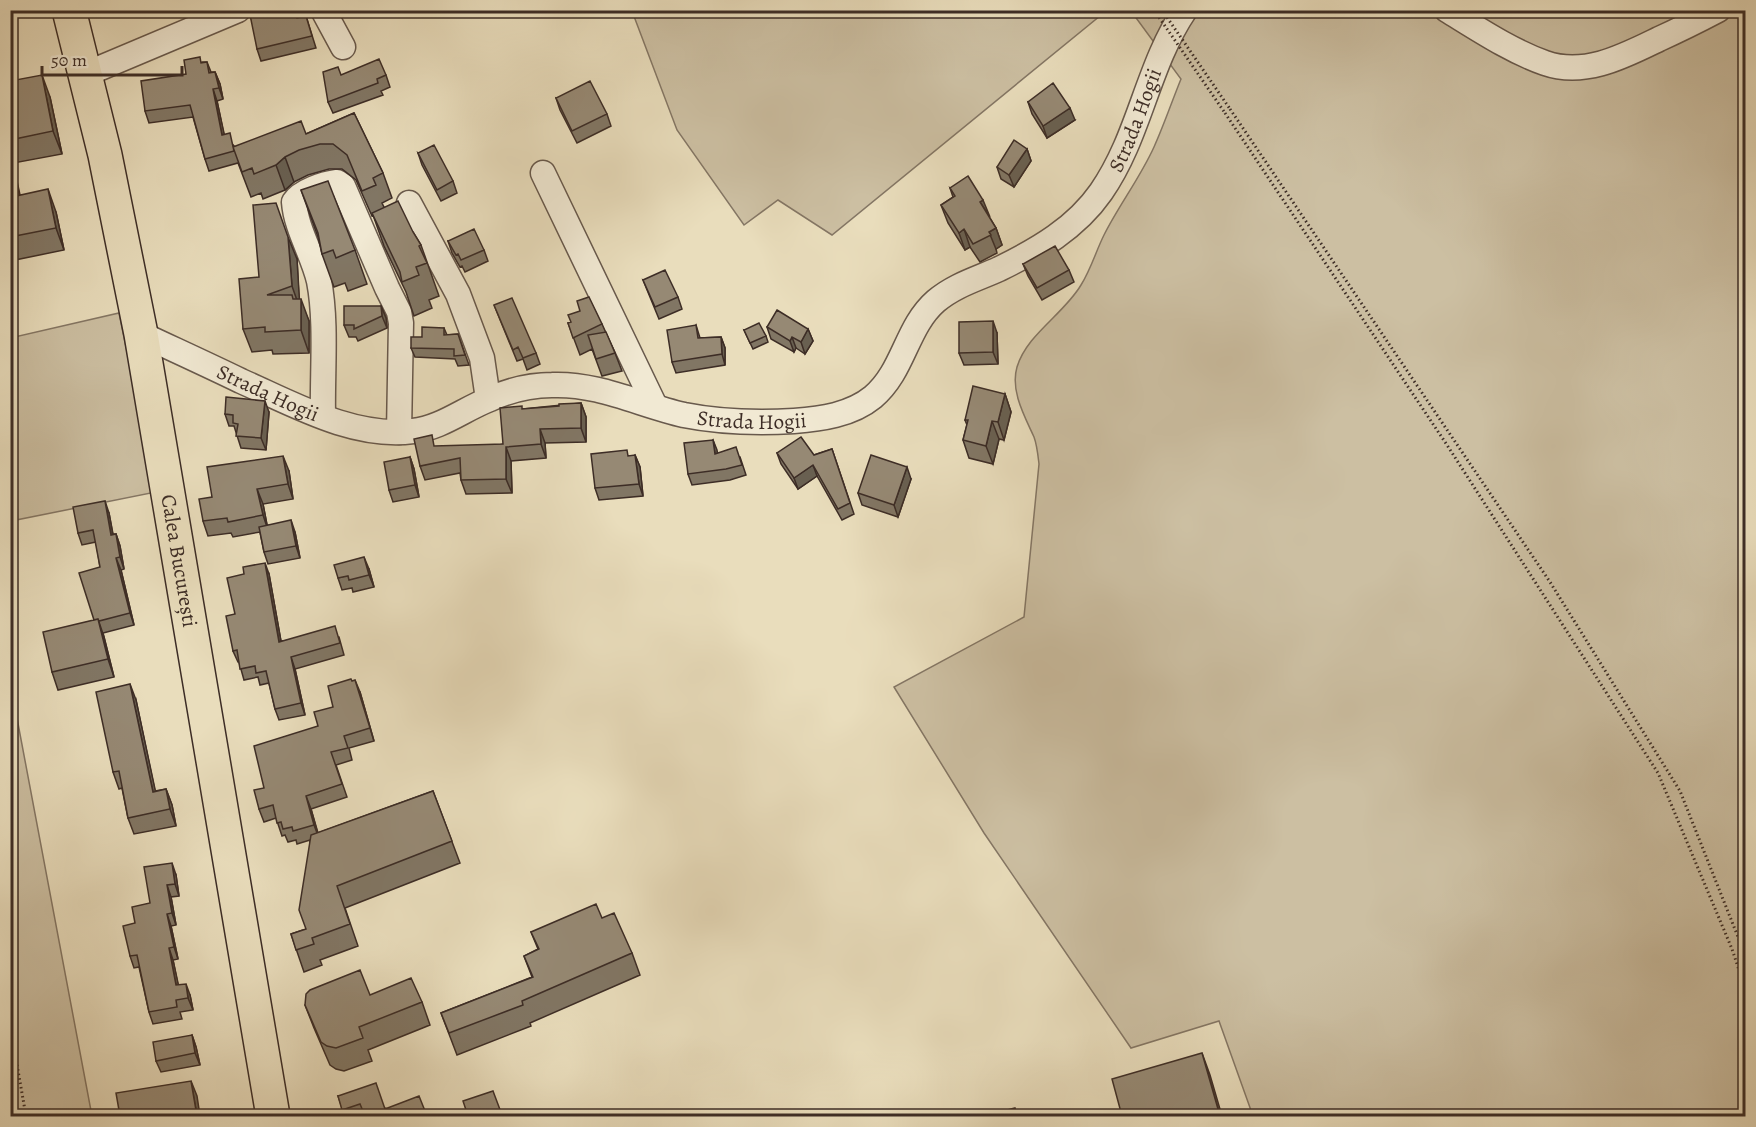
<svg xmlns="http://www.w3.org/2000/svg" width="1756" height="1127" font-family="Alegreya,serif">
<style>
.green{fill:#ccbfa2;stroke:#847664;stroke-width:1.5}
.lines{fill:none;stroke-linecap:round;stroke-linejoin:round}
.minor-casing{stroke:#68594c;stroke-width:27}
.highway-casing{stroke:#3d2d26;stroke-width:36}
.path{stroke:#3d2d26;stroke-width:3;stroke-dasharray:1.5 3;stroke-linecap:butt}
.minor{stroke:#f1e9d3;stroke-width:24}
.highway{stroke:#e9ddbc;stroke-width:33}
.path-bridge{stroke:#3d2d26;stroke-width:3;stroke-dasharray:1.5 3;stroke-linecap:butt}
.wall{fill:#817664;stroke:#3d2d26;stroke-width:1.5}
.shaded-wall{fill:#696051;stroke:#3d2d26;stroke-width:1.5}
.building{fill:#968974;stroke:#3d2d26;stroke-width:1.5}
.labels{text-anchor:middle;stroke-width:4.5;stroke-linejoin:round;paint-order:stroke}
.street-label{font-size:21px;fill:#3d2d26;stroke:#f1e9d3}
</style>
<rect width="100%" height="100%" fill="#e9ddbc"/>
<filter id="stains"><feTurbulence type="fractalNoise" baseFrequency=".00333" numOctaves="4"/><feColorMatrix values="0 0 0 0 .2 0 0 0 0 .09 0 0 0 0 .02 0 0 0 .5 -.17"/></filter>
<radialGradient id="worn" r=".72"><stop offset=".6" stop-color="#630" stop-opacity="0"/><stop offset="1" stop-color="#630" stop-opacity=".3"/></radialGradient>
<path class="green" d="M632,11h474l-274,224 -54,-35 -34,25 -67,-95z
M1131,11h614v1105h-492l-34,-95 -88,27 -147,-215 -90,-146 130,-70 15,-153c-1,-9 -2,-19 -5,-27 -9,-20 -24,-46 -17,-70 10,-33 47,-53 64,-82 10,-16 15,-34 23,-50 15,-30 36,-57 50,-88 10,-22 18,-46 27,-68z
M119,313l37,179 -145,29 -1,-183z
M10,681l82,435h-81z"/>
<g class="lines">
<defs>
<g id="minor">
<path d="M323,10l20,37"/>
<path d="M1447,10c31,19 64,41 98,53 40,14 79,-7 114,-24 20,-9 40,-19 59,-29"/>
<path d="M86,74l152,-64"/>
<path d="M543,173l112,233"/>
<path d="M409,203l49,91 24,64 6,41"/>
<path id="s1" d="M141,334c34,16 67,31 100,47 52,23 113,58 172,50 28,-3 51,-22 77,-32 20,-9 40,-14 62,-14 46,-2 88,20 132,30 35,7 74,8 110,6 27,-2 57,-6 79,-24 31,-26 33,-70 63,-96 19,-16 41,-22 63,-32 39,-19 77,-41 102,-77 39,-56 46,-126 84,-182"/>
<path d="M323,416c-1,-42 4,-94 -4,-135 -6,-26 -23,-52 -25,-79 7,-11 29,-18 43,-20l6,4 44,102 12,24 2,11 -2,109"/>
</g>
<g id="highway">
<path id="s2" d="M69,10l36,145 36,179 132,782"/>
</g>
</defs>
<use href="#minor" class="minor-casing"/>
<use href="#highway" class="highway-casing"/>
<path class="path" d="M1230,109l320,473 130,209 66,166
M1225,113l222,332 211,328 74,176 14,42
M10,1025l16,91"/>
<use href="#minor" class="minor"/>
<use href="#highway" class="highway"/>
<path class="path-bridge" d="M1154,10l71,103
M1162,10l68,99"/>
</g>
<path class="wall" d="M295,10l3,8 8,-2 10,32 -55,13 -4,-12z
M10,57l6,18 -6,2z
M202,62h5l4,10h4l5,12 3,15 -6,2 7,34 11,12 71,-13 48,-21 29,60 9,25 -10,5 2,4 29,25 8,13 18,51 -10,4 3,8 -18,8 -8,-24 -22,-46 -11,-31 -1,1 -16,-36 -14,-11h-13l-21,6 -14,7 -9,8 -22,9 -2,-6 -10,4 -13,-34 -29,8 -4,-12 -12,-42 -44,6 -4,-12 41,-37z
M341,75h45l4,12 -9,4 2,4 -50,18 -5,-11z
M10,81l40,16 12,57 -49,9 7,32 36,17 8,38 -54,11z
M556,98l51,16 4,12 -34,17 -17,-33z
M1028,102l47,18 -28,18 -15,-24z
M1027,149l4,12 -17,26 -13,-8 -4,-12z
M418,153l35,28 4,12 -16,8 -19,-36z
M950,188l40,30 6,10 6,17 -6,4 1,4 -17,9 -10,-15 -5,3 -17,-27 -7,-18 12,-8z
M301,190l54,60 12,34 -19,7 -3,-8 -11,4 -12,-33 -4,-17z
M448,241l36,9 4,11 -23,11 -3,-6 -2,1 -8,-14z
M297,259l2,40 10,22v32l-36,1 -1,-4 -20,2 -9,-23 16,-52z
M1023,264l46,6 5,12 -32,18 -14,-24z
M643,280l35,17 4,12 -23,10z
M494,305l42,48 4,11 -13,6 -4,-11 -6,2z
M381,306l5,12 1,10 -29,13 -2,-4h-7l-5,-12z
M568,323l34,1 13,29 7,18 -20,5 -10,-27 -12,6z
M696,325l4,13 21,-1 4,11v17l-49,8 -4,-11z
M767,327l41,2 5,12 -8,13 -9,-6 -2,4 -23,-13z
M444,328l3,7 11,-1 11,31 -11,1 -3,-7 -40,-2 -4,-9 11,-11z
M744,330l22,6 2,6 -15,7z
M997,333l1,31 -34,1 -5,-12z
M1005,394l6,18 -7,28 -5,-1 -6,25 -24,-6 -6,-18 4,-15 -2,-5z
M581,403l5,14v25l-41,1 1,15 -35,3 1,32 -46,1 -5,-14 -1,-7 -35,7 -5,-14 83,-22 20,-35z
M269,412l-3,38 -25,-2 -7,-22h-5l-4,-12z
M713,440l4,13 23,4 6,18 -16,5 -38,5 -4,-11z
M832,449l22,65 -12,6 -25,-44 -19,13 -17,-25 -4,-11 37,2z
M635,455l5,12 3,29 -44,4 -4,-12z
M410,457l4,12 5,28 -26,5 -4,-12z
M289,471l4,28 -30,5 4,21 28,7 5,26 -32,6 -4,-12 -4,-20 -27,5 -2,-4 -23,3 -5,-15 9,-24z
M911,479l-13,38 -36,-12 -4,-12z
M109,513l4,21h3l4,12 4,23 -3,1 13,55 -31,8 11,44 -56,13 -6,-18 42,-52 6,-53 -4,-25 -14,3 -4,-12z
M369,569l5,18 -21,5 -1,-4 -10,2 -4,-12z
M269,574l12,67 58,-4 5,18 -49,14 10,46 -26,5 -4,-11 -6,-26 -9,2 -2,-8 -14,3 -5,-18h-1l-5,-11 2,-37z
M360,692l14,49 -25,7 3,12 -16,5 11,32 -36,12 7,24 115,-42 27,72 -115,45 13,38 -38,14 2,5 -18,7 -13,-38 15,-5 4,-89 -13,4 -1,-4 -8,2 -3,-7 -3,1 -6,-18 -12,4 -5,-13 5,-21 54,-62 15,-19z
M136,700l19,91 11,-2 6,16 4,21 -42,8 -6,-16 -6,-30 -3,1 -6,-17z
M176,875l3,21 -8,1 5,28 -5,1 7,33 -5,1 5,25 12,10 3,15 -13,2 2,7 -29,5 -4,-12 -10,-45 -5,1 -4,-12 5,-33z
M602,918l30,35 8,22 -110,48 1,3 -74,29 -16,-42 91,-36 -8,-21 14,-7 -7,-17z
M370,995l52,7 8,23 -62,25 4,11 -28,10 -8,-2 -6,-4 -16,-37 -9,-23z
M192,1035l4,12 4,18 -39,7 -5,-11z
M338,1096l47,12 -23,8h-17z"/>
<path class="shaded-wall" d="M215,72l5,12 3,15 -4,-11z
M42,75l8,22 12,57 -9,-23z
M213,89l4,12 10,46 -5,-12z
M1070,108l5,12 -28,18 -4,-12z
M1027,149l4,12 -17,26 -5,-12z
M10,156l3,7 11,55 -8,-22 -6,-28z
M285,157l9,25 -9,8 -9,-25z
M48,189l8,23 8,38 -8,-22z
M983,200l7,17 -10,-15z
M996,228l6,17 -6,4 -7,-17z
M964,229l6,18 -5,3 -6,-17z
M288,237l9,22 3,50 -8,-23z
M301,299l8,22v32l-8,-23z
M381,306l5,12 1,10 -5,-12z
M993,321l4,12 1,31 -5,-12z
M808,329l5,12 -8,13 -4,-12z
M721,337l4,11v17l-3,-11z
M792,337l4,11 -2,4 -4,-11z
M1005,394l6,18 -7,28 -6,-18z
M265,401l4,11 -3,38 -5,-12z
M581,403l5,14v25l-5,-14z
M992,421l7,18 -6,25 -7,-18z
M540,429l5,14 1,15 -5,-14z
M713,440l4,10 2,14 -4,-10z
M506,447l5,14 1,32 -6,-14z
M635,455l5,12 3,29 -4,-12z
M283,456l6,15 4,28 -5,-15z
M410,457l4,12 5,28 -4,-12z
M813,465l4,11 -19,13 -4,-11z
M907,467l4,12 -13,38 -4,-12z
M257,489l6,15 5,26 -5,-15z
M105,501l4,12 6,34 -4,-12z
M291,520l4,12 5,26 -4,-12z
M116,534l4,12 4,23 -4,-12z
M364,557l5,12 5,18 -5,-12z
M116,558l5,12 13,55 -4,-12z
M265,563l4,11 14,79 -4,-11z
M98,619l6,18 10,40 -6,-18z
M291,657l4,12 10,46 -4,-12z
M355,680l5,12 14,49 -4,-13z
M130,684l6,16 23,108 -6,-16z
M166,789l6,16 4,21 -6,-17z
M306,796l5,13 8,29 -5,-13z
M172,863l4,12 3,21 -4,-12z
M167,885l4,12 5,28 -4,-12z
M167,914l4,12 7,33 -4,-12z
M169,948l4,12 8,37 -5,-12z
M186,984l4,11 3,15 -5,-12z
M192,1035l4,12 4,18 -5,-12z
M1202,1053l8,22 12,41h-2z
M191,1081l6,15 3,20h-3z"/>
<path class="building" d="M249,10h45l3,8 9,-2 6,20 -55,13z
M200,57l1,6 6,-1 2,11 6,-1 4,16 -6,1 9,46 8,-2 4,18 -29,8 -15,-54 -45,6 -4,-30 45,-7 -2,-14z
M379,59l7,16 -9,4 1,4 -50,19 -5,-30 15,-5 3,8z
M42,75l11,56 -43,9v-59z
M590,81l17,33 -35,17 -16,-33z
M1053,83l17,25 -27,18 -15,-24z
M354,113l29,60 -10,5 3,7 -14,6 -15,-36 -14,-11h-13l-21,6 -14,7 -9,8 -22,9 -2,-6 -10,4 -9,-25 68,-26 5,13z
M1014,140l13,9 -18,26 -12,-8z
M434,145l19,36 -16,9 -19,-37z
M10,168l6,28 32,-7 8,39 -46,9z
M968,176l15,24 -3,2 16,26 -7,4 2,3 -18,9 -9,-15 -5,4 -18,-28 14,-9 -5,-8z
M328,181l27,69 -19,8 -3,-8 -11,4 -4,-21 -17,-43z
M398,201l15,31 8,13 -2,1 8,17 -11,4 3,8 -17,7 -2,-10 -28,-59z
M276,203l12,34 4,49 -25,9h25l1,4h8v31l-36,2v-5l-22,2 -4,-50 20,-2 -6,-72z
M474,229l10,21 -23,10 -3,-6 -2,1 -8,-14z
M1055,246l14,24 -32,18 -14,-24z
M665,270l13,27 -23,10 -12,-27z
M589,297l13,27 -29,14 -5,-15 3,-1 -3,-7 12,-4 -3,-10z
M512,298l24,55 -13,5 -5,-11 -5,3 -19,-45z
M344,306h37l1,10 -28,13v-4h-10z
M777,310l31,19 -7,13 -9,-5 -2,4 -23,-14z
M993,321v31l-34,1v-31z
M759,323l7,13 -16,7 -6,-13z
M696,325l2,13 23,-1 1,17 -50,8 -5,-32z
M422,327l22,1v7l14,-1 7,21 -11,1v-7l-43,-1v-11h11z
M606,332l9,21 -19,6 -8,-24z
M973,386l32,8 -7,28 -6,-1 -6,25 -23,-6 5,-20h-3z
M226,397l39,4 -4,37 -25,-2 2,-12 -5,-1v-8l-8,-1z
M581,403v25l-41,1 1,15 -35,3v32l-45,1 -1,-22 -40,8 -6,-27 18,-4 2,11 69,-2 -3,-36 22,-2v3l37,-3v-2z
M801,437l13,18 18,-6 18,54 -12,6 -25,-44 -19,13 -17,-25z
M713,440l2,14 21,-7 6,18 -16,4 -38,5 -4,-31z
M627,450l1,6 7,-1 4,29 -44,4 -4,-34z
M871,455l36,12 -13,38 -36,-12z
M283,456l5,28 -31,5 6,26 -35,7 -1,-4 -24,3 -4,-22 13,-2 -5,-30z
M410,457l5,28 -26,5 -5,-28z
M105,501l6,34 5,-1 4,23 -4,1 14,55 -31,8 -1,-2 -4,1 -15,-47 21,-6 -7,-37 -15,3 -5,-26z
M291,520l5,26 -32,6 -5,-25z
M364,557l5,18 -20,5 -1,-4 -10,2 -4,-13z
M265,563l14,79 56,-16 5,17 -49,14 10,46 -26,6 -9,-38 -10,2 -1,-7 -15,3 -3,-19 -4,1 -7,-35 9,-2 -8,-36 17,-4 -1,-7z
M98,619l10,40 -56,13 -9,-40z
M351,679l1,2 3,-1 15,48 -26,8 4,12 -17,4 11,32 -36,12 8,29 -21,6 -1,-4 -9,2 -2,-7 -4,1 -4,-18 -14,4 -5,-19 10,-2 -10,-42 64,-20 -4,-14 19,-5 -5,-21z
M130,684l23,108 13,-3 4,20 -42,9 -9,-47 -6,1 -17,-80z
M433,791l19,50 -115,45 13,38 -38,14 2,6 -18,6 -5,-16 15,-5 -7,-19 12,-75z
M172,863l3,21 -8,1 5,28 -5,1 7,33 -5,1 7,37 10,-1 2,14 -12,2 1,7 -28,5 -12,-57 -7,1 -7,-30 12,-3 -3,-16 18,-4 -6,-36z
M596,904l6,14 12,-5 18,40 -110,48 1,4 -74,28 -8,-20 92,-36 -9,-21 15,-7 -8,-17z
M360,970l10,25 41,-17 11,24 -63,25 4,11 -27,10 -9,-2 -6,-4 -16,-37 1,-11 4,-4z
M192,1035l3,18 -39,8 -3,-19z
M1202,1053l18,63h-98l-10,-37z
M191,1081l6,35h-77l-4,-23z
M376,1083l9,26 34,-13 8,20h-62l-5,-12 -18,6 -4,-14z
M493,1091l9,24 -4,1h-30l-5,-15z
M1015,1108l3,8h-33z"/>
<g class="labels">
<g class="street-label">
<text dy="7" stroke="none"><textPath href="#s1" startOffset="1166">Strada Hogii</textPath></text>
<text dy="7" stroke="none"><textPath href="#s1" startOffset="140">Strada Hogii</textPath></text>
<text dy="7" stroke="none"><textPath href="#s1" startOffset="644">Strada Hogii</textPath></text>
<text dy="7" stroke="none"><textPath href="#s2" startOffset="562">Calea București</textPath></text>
</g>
</g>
<rect width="1756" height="1127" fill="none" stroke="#e9ddbc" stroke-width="36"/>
<rect x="12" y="12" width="1732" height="1103" fill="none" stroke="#3d2d26" stroke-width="3"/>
<rect x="18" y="18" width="1720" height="1091" fill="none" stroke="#3d2d26" stroke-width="1.5"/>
<path d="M42 66v9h140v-9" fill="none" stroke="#3d2d26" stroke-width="3"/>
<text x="51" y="66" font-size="18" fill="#3d2d26" stroke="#f1e9d3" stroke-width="4.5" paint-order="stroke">50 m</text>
<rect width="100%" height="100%" filter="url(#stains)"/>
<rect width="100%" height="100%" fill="url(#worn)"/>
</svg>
